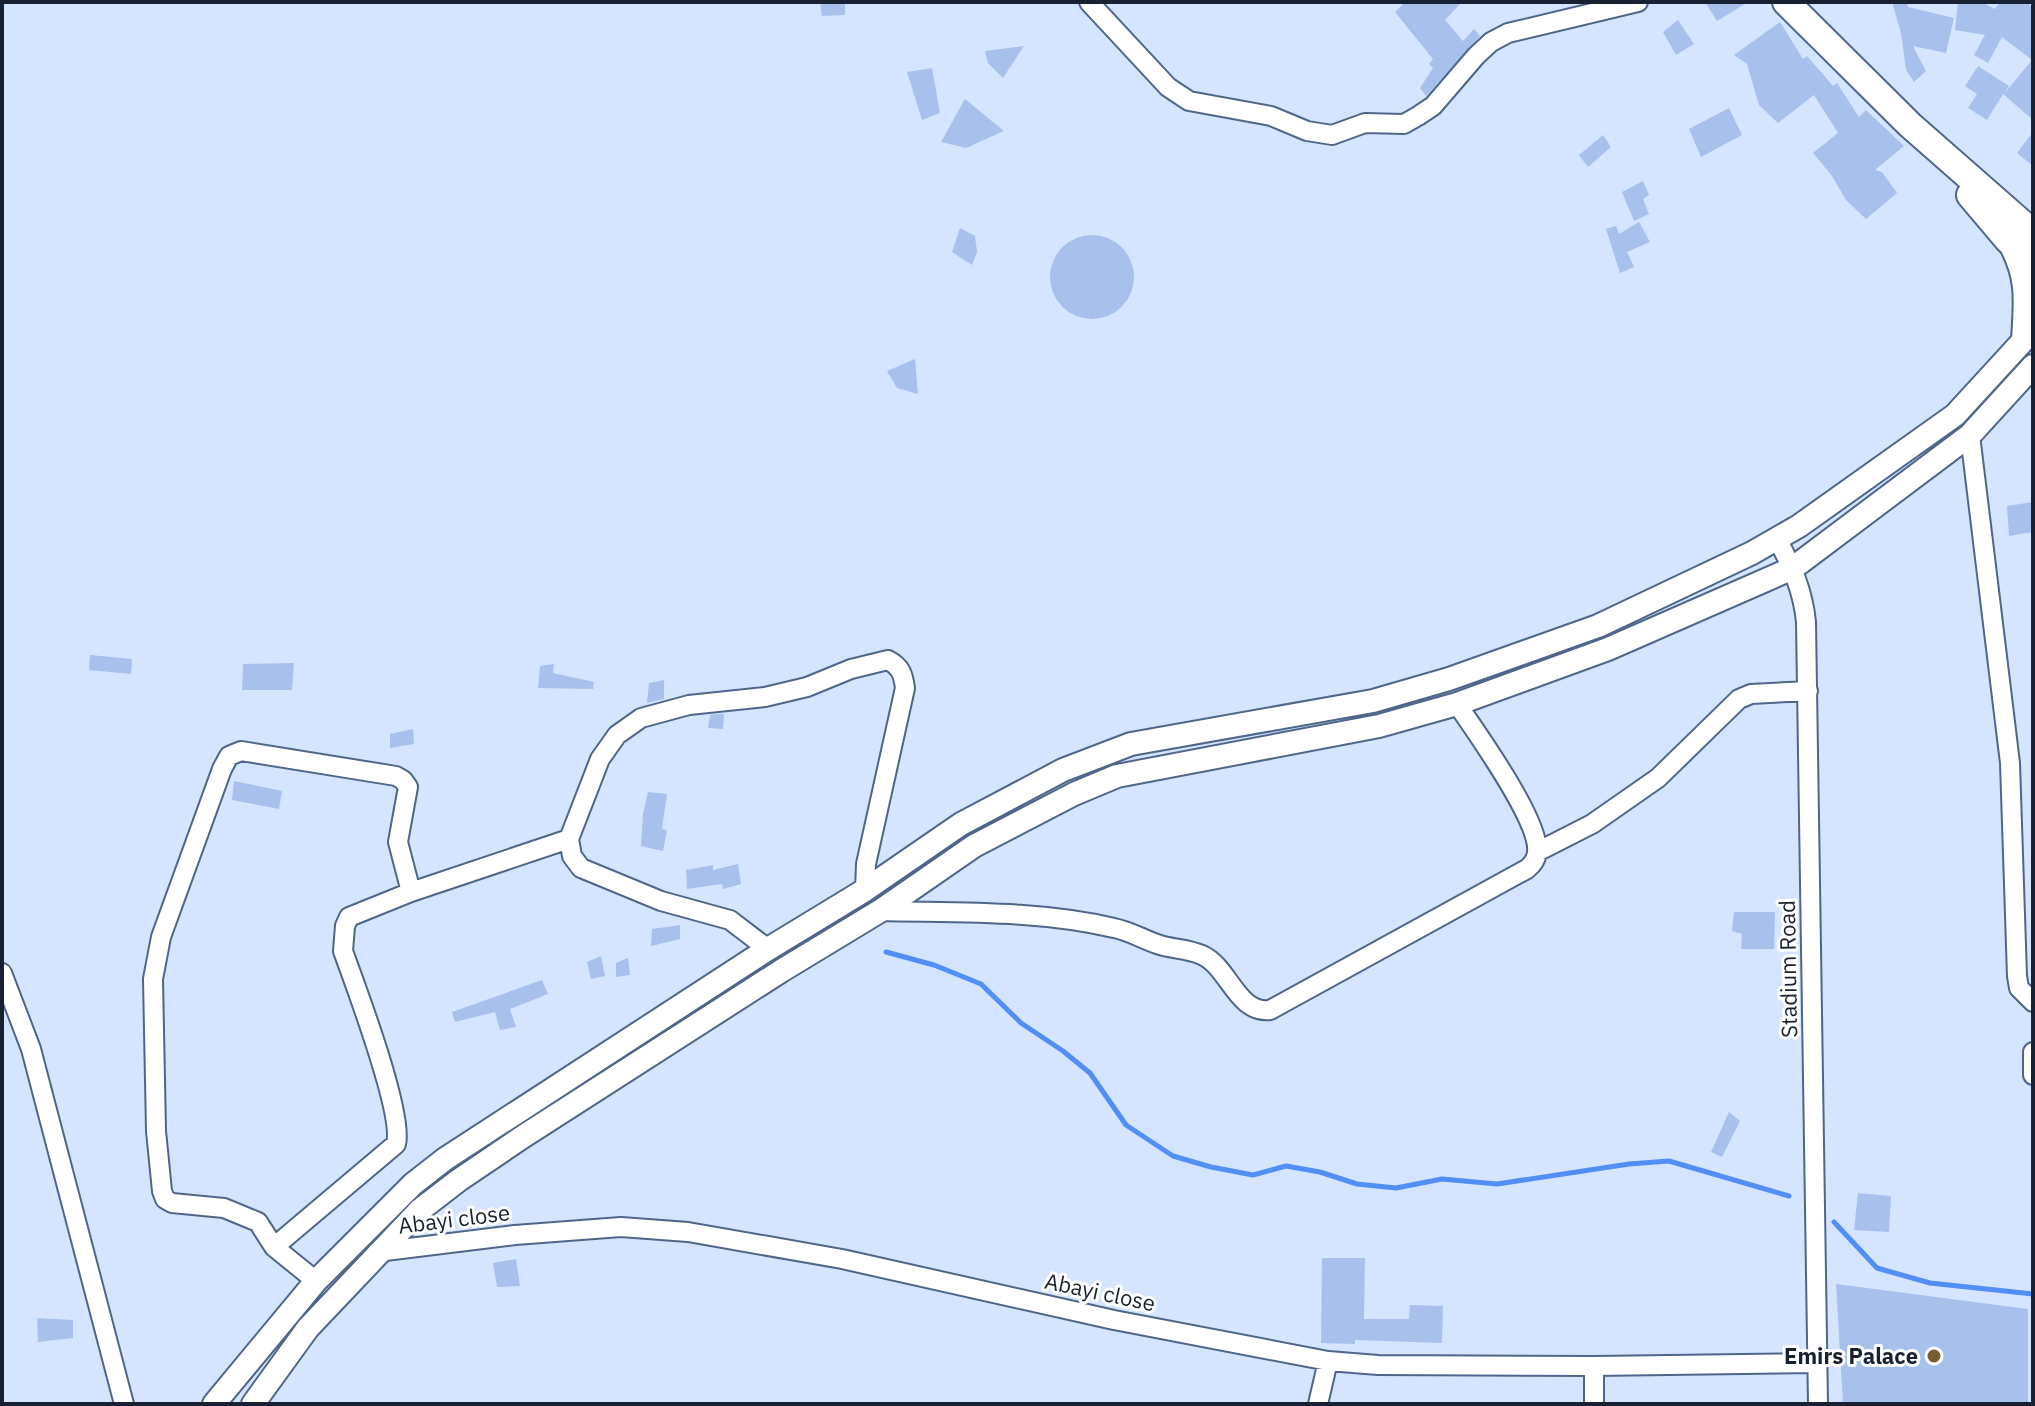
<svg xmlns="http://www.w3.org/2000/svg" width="2035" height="1406" font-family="'IBM Plex Sans',sans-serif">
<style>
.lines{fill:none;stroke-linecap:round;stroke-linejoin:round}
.stream{stroke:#518ef6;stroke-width:5}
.building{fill:#a7c1ec}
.minor-casing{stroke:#4f668b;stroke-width:22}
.tertiary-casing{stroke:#4f668b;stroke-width:26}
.secondary-casing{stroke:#4f668b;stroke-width:30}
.minor{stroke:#fff;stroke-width:18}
.tertiary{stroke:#fff;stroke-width:22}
.secondary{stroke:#fff;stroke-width:26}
.poi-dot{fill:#765d2e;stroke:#fff;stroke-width:3}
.labels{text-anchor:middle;stroke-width:6;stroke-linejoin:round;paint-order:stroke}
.street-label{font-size:22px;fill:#182131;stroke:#fff}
.poi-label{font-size:22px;font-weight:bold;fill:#182131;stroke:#fff;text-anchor:end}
</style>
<rect width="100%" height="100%" fill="#d5e5ff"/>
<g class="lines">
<path class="stream" d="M886,952l48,13 47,19 40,39 42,28 27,22 36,52 47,31 38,11 42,8 33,-9 34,6 37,12 39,4 46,-9 55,5 132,-20 40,-3 120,35
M1834,1222l43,46 53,15 103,11"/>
</g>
<path class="building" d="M820,2h25v13l-23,1z
M1405,2h57l-17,18 18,21 11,-12 6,7 -54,60 -6,-8 13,-20 -4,-4 4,-5 -38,-47z
M1705,2h43l-31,19z
M1892,2h15l1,5 46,11 -8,35 -33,-7 13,25 -12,11 -8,-12 -5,-37z
M1958,2h24l13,7 5,-7h26l7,6v112l-30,-26 -16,26 -19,-12 9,-14 -12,-8 13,-20 31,20 -5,8 28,-34 -30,-23 -14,26 -14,-8 11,-20 -30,-5z
M1678,20l16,24 -18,11 -13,-23z
M1780,22l23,37 4,-3 26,30 4,-3 22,34 7,-7 38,36 -29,24 7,2 15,21 -31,26 -20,-19 -14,-24 -19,-23 25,-20 -24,-38 -36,28 -19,-18 -12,-41 -13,-9z
M1024,46l-21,32 -15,-15 -3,-12z
M932,68l8,45 -18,7 -15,-48z
M965,99l39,32 -38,17 -25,-6z
M1729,108l13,27 -41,22 -12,-28z
M2033,132v34l-16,-13z
M1603,135l8,12 -23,20 -9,-12z
M1643,181l6,14 -6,4 6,15 -15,7 -12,-29z
M1639,222l11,20 -23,10 7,15 -14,6 -14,-44 10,-3 3,8z
M960,228l15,8 2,16 -5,13 -20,-13z
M1050 277a42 42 0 1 1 84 0a42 42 0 1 1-84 0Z
M915,359l3,35 -21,-6 -10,-17z
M2033,502v30l-24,4 -2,-30z
M90,655l42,4 -1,15 -42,-4z
M294,663l-2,27h-50l1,-26z
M554,664l-1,9 41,9 -1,7 -55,-1 2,-22z
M664,680v19l-17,4 2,-20z
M719,714h5l-1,15 -15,-1 2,-13z
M413,729l1,15 -24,4v-14z
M234,781l48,10 -3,18 -47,-9z
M648,792l19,2 -5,35 5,1 -4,21 -22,-5 2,-32z
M738,864l3,20 -18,5 -1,-5 -35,5 -1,-19 27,-5v5z
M1734,912h41l-1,37h-33l1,-15 -10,-3z
M680,925v14l-29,7 1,-17z
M601,956l4,20 -14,3 -4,-17z
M628,958l2,17 -14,2v-14z
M542,980l6,14 -38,15 6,18 -16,3 -5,-18 -40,10 -3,-10z
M1729,1112l11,9 -18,36 -11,-5z
M1858,1193l33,3 -2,36 -35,-2z
M1322,1258h43l-1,61h45l1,-14 33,1 -1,37 -87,-3v4l-34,-1z
M516,1259l4,27 -23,1 -4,-24z
M1836,1284l192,25v95h-185z
M37,1318l36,2v18l-35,4z"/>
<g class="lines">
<defs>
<path id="minor" d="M1089,2l79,85 21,14 82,15 36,15 25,4 33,-12 39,1 14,-8 15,-10 43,-50 15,-14 17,-9 130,-31
M1970,435l40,328 7,213 2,12 14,14
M1777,539c15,27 26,52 29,83l12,782
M1537,852l55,-28 66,-46 81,-79 12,-5 57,-3
M880,911c77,2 158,-1 234,17 16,3 30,12 46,17 13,4 29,4 42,10 27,12 35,59 68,55l257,-141c5,-4 9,-9 10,-16 4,-31 -61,-121 -80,-149
M768,949l-38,-29 -69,-19 -80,-33 -9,-12 -3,-17 31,-80 17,-24 24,-17 48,-13 76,-8 42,-10 44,-18 37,-9c13,7 15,14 17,28l-39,176 -1,26
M2,973l29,76 93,355
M2033,1052v23
M274,1247l122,-103c8,-30 -40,-157 -53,-193l2,-25 4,-9 62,-25 158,-53
M377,1252l138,-17 106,-8 67,5 154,27 272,61 214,41 50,4 216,1 224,-3
M316,1281l-42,-34 -16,-25 -34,-14 -52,-5 -7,-4 -3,-8 -6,-60 -3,-152 8,-42 61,-168 7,-13 12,-5 155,25 7,4 5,7 -10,55 13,50
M1594,1366v38
M1318,1404l10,-43"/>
<path id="tertiary" d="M2010,244c19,35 15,58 13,97
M214,1404l102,-123 97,-97 32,-25 323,-210 97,-59 96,-66 102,-54 68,-26 242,-43 76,-22 149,-53 154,-73 47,-27 156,-111 78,-85
M253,1404l55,-76 112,-118 39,-30 65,-44 257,-165 99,-60 94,-65 100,-52 43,-18 262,-50 78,-22 151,-55 185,-81 177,-133 63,-69"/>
<path id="secondary" d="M1786,2l124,123 123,108
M1970,195l38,45 25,23"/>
</defs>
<use href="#minor" class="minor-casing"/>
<use href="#tertiary" class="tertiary-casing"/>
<use href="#secondary" class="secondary-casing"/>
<use href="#minor" class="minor"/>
<use href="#tertiary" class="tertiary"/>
<use href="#secondary" class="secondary"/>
</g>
<circle class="poi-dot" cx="1934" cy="1356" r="8"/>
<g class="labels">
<g class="street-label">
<text transform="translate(1788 969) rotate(-91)" y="8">Stadium Road</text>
<text transform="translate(454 1219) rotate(-7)" y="8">Abayi close</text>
<text transform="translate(1100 1292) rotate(12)" y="8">Abayi close</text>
</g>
<g class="poi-label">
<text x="1918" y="1364">Emirs Palace</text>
</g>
</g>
<rect width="2035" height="1406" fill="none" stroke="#182131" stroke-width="8"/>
</svg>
